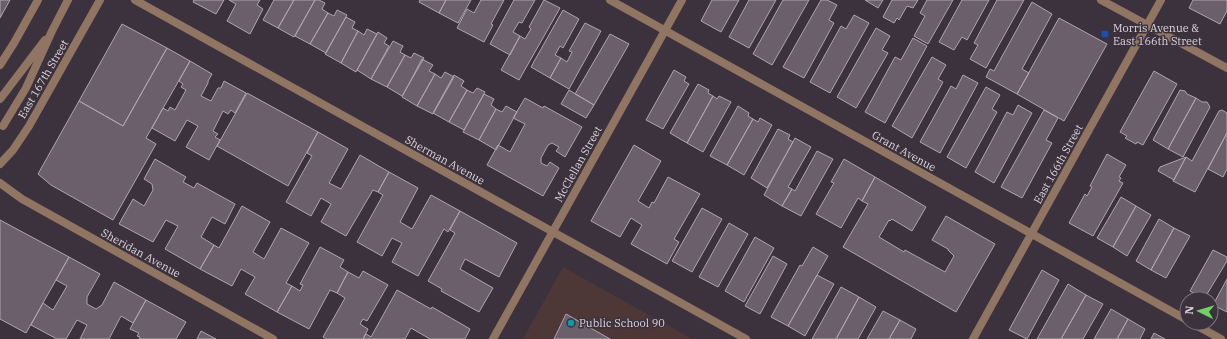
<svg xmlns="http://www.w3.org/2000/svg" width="1227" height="339" font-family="'IBM Plex Serif',serif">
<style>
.education{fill:#4d3837}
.building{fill:#6a5f6b;stroke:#b0a4b1}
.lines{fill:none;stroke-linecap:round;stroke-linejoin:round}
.minor{stroke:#907563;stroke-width:8}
.tertiary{stroke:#907563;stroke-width:8}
.transit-dot{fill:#1a4fb4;stroke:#3c323d;stroke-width:1.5}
.culture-dot{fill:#0f9aa8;stroke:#3c323d;stroke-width:1.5}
.labels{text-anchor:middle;stroke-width:3;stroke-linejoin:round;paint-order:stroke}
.poi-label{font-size:11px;fill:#dcd5dc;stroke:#3c323d;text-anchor:start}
.street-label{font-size:11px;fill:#dcd5dc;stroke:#3c323d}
</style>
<rect width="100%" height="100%" fill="#3c323d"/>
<path class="education" d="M563,267l129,72h-169z"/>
<path class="building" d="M0,0h10l-10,18z
M194,0h30l-8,14 -23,-12z
M229,0h31l-3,5 6,4 -13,25 -23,-13 9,-17z
M274,0h20l-16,28 -15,-8z
M294,0h21l-21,37 -16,-9z
M315,0h4l6,3 -3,6 6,4 -18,31 -15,-8z
M420,0h26l-7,13 -20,-11z
M446,0h25l-13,23 -19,-10z
M481,0h23l-13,24 2,1 -9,17 -27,-14 10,-19 7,4z
M514,0h21l-13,23 -3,-1 -6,10 7,4 -10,19 -20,-11z
M544,0l16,8 -41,72 -18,-10 19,-34 5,3 6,-10 -2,-2z
M712,0h27l-18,32 -20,-11z
M749,0h27l-27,48 -20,-11z
M783,0h26l-37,65 -19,-11z
M821,0h6l10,5 -8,15 5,3 -30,55 -21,-11z
M865,0h18l-5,8z
M892,0h26l-5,8 -6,-2 -8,14 -2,-2 -3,5 -11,-6z
M927,0h26l-25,44 -14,-8 11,-20 -5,-3z
M962,0h27l-22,40 -5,-3 -8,13 -15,-8z
M997,0h27l-38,68 -16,-9 8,-14 -4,-2z
M1193,0h34v11l-7,13 -31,-16z
M1032,2l20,12 -30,55 7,4 -12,21 -31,-17 4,-8 4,2z
M337,10l10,5 -21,38 -16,-9 18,-31 6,3z
M563,10l16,9 -16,29 -3,-2 -5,9 6,3 -11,20 -19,-11z
M854,15l15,8 -39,70 -20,-11 31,-56 5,3z
M346,17l9,5 -3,6 6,3 -17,32 -16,-9z
M1059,18l48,26 -43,77 -47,-27z
M585,23l16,8 -32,58 -19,-11 11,-20 6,4 5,-10 -3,-1z
M122,24l45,24 -44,78 -44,-25z
M876,28l14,8 -8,14 6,3 -32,55 -19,-11z
M367,29l10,5 -21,38 -15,-9 17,-32 6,4z
M378,32l9,6 -3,5 5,3 -18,33 -14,-9z
M610,34l19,10 -35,61 -19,-11z
M913,38l14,8 -42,77 -20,-11 30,-55 6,3z
M393,41l10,5 -3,6 5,3 -18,32 -16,-8z
M167,48l23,13 -44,77 10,6 -43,76 -62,-35 -13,-11 41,-73 44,25z
M414,53l10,5 -22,38 -15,-9 18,-32 6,3z
M932,57l14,8 -8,14 5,3 -31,56 -20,-12z
M422,59l11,6 -4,6 6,3 -18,32 -15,-9z
M190,61l22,13 -4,7v2l-7,13 10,5 7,-13h3l3,-7 22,12 -11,20 -4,-3 -3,4 -5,-3 -10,20 5,3 -3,3 5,3 -11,20 -23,-13 12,-21 -11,-6 -12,21 -23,-13 11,-20 5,3 2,-4 5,3 11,-20 -5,-3 2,-3 -4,-3z
M674,70l12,7 -2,4 5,3 -26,45 -17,-9z
M1154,71l23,13 -34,61 -6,-3 -1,2 -11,-6 2,-2 -7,-4z
M445,72l9,5 -21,37 -16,-8 18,-32 6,4z
M454,75l10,6 -3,5 6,4 -18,32 -16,-9z
M963,75l15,8 -38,70 -20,-11 31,-56 5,3z
M698,84l11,6 -1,3 5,3 -26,47 -17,-10z
M986,87l14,8 -8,14 5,3 -31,56 -19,-11z
M477,88l8,4 -21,38 -15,-8 18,-32 6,3z
M569,90l25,15 -8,13 -25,-14z
M1180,90l5,1 2,3 9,4 -28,51 -15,-9z
M247,93l71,39 -30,54 -71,-40z
M484,94l10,5 -3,6 5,4 -17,31 -16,-8z
M713,96l4,3 2,-3 12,6 -28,50 -16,-9z
M525,98l18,10 1,-2 38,21 -17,30 -9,-6 3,-4 -7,-4 -4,2 -7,13v5l6,3 3,-4 9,6 -16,28 -56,-31 11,-20 12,7 15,-28 -12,-6z
M1196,98l6,4h5l3,5 -27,50 -15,-8z
M1018,105l14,8 -38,70 -19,-11 32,-60 6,3z
M506,106l11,6 -21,38 -17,-10 17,-31 6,3z
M738,106l11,7 -1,3 5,3 -26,46 -17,-9z
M1044,110l14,8 -12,22 6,3 -30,55 -21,-11z
M1222,110l5,3v20l-32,59 -22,-11 13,-24 6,4 27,-50z
M760,118l12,7 -28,50 -17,-10 26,-46 5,3z
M778,129l12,6 -2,4 5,3 -26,46 -16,-10z
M318,132l30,17 -19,34 12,6 19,-34 29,17 -11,20 -5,-2 -27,46 -25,-14 10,-18 -10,-6 -10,18 -25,-14 26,-46 -5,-3z
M1227,133v36l-4,8 -15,-8z
M795,138l16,9 -23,40 4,2 -10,17 -18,-11z
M634,145l27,16 -23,40 11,7 3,-6 2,1 14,-26 32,17 -26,45 5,3 -12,22 -36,-20 11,-19 -11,-7 -11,19 -29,-16z
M817,151l16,8 -32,57 -19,-10 10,-17 3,2z
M1107,154l19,11 -7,12 2,1 -2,3 4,2 -30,53 -24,-13 16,-29 2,2 5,-9 -2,-1z
M1186,157l-12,23 -16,-9 2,-4z
M155,159l31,18 -3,5 11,6 3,-5 38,21 -10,20 -13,-7 -11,20 13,8 -14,24 -35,-20 13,-23 -12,-6 -13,22 -34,-18 14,-25 11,7 9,-16 -1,-6 -8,-5z
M844,159l31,18 -13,24 -4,-3 -17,30 -25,-14 18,-31 -3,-1z
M389,172l29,16 -18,34 12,7 19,-34 29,16 -12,21 -4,-3 -26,47 -26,-14 10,-19 -10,-5 -10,18 -25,-14 26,-47 -5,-3z
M875,177l51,30 -14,24 -20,-12 -2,2 -1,-1 -10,17 25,15 1,-2 40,22 9,-16 -6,-6v-1l-16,-9 14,-24 49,28 -39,68 -113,-65 25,-43 -6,-3z
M1121,197l15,9 -23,41 -16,-9z
M242,206l28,16 -17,30 11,7 17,-31 28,15 -23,40 6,3 -15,26 -32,-18 10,-17 -14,-8 -9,17 -32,-17 14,-24 5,3z
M1136,206l15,9 -24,41 -14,-9z
M702,208l20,11 -30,53 -20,-11z
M460,211l57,32 -18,34 -34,-18 -5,10 33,19 -14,24 -38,-21 1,-2 -14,-8 27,-48 -5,-3z
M1159,219l15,9 -23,42 -15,-9z
M0,220l69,37 -43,76 -26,-14z
M729,223l19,11 -30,53 -19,-10z
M1174,228l16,8 -24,42 -15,-8z
M755,237l19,11 -30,54 -19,-11z
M320,247l24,13 -4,7 8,5 -11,21 -7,-3 -21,39 -32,-17 15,-26 8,5 3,-6 -3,-1z
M813,247l15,9 -40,70 -17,-9 29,-52 2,1z
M1213,250l14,7v4l-23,38 -14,-8z
M773,256l14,8 -27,50 -15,-8z
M69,257l31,17 -13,23v7l9,5 6,-4 12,-23 32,18 -13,23 -12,-7 -12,23h-29l7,-14 -10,-5 -11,19h-9l-26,-14 12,-22 10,7 14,-24 -11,-6z
M1042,270l17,10 -32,59 -18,-9z
M363,271l25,14 -21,36 -4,-2 -3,5 8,5 -5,10h-37l-3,-2 22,-39 -8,-5 11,-21 11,6z
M817,275l17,9 -29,52 -17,-10z
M1227,279v33l-14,-7z
M1068,284l18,11 -25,44h-24z
M841,287l18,10 -23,42h-24z
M397,290l34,19 1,-2 38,22 -5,10h-35l-19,-11 -6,11h-42l3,-5 5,3z
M1086,295l17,9 -20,35h-22z
M859,297l17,10 -18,32h-22z
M146,300l40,22 -10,17h-37l1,-2 -3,-1 2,-3 -9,-4z
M1111,309l17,10 -11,20h-23z
M883,311l17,9 -11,19h-22z
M566,314l44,25h-56z
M1128,319l17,10 -5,10h-23z
M900,320l16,9 -5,10h-22z
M201,331l15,8h-19z
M1154,333l11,6h-14z"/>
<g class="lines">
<path class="minor" d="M135,0l611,339
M610,0l577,320
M1101,0l126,68
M0,183l22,16 251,140
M1192,323l29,16
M493,339l189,-339
M973,339l188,-339"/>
<path class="tertiary" d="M0,65l14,-22 24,-43
M0,99l45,-59
M3,126l23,-38 26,-57 16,-31
M0,164l13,-14 16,-24 71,-126"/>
</g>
<rect class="transit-dot" x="1101" y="30" width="8" height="8" rx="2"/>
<circle class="culture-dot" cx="571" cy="323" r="4"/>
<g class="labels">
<g class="poi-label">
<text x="1113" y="32">Morris Avenue &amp;<tspan x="1113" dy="13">East 166th Street</tspan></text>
<text x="579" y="327">Public School 90</text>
</g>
<g class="street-label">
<text transform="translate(43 79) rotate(-60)" y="4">East 167th Street</text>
<text transform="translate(904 151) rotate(29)" y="4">Grant Avenue</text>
<text transform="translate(445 160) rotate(29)" y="4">Sherman Avenue</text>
<text transform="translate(578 164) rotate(-61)" y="4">McClellan Street</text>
<text transform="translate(1058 164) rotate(-61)" y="4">East 166th Street</text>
<text transform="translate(141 253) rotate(29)" y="4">Sheridan Avenue</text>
</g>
</g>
<g transform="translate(1199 311) rotate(275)"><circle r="19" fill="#3c323d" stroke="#7c737d"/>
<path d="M0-3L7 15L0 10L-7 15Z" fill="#6ed361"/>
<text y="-6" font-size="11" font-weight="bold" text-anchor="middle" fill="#dcd5dc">N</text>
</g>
</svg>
